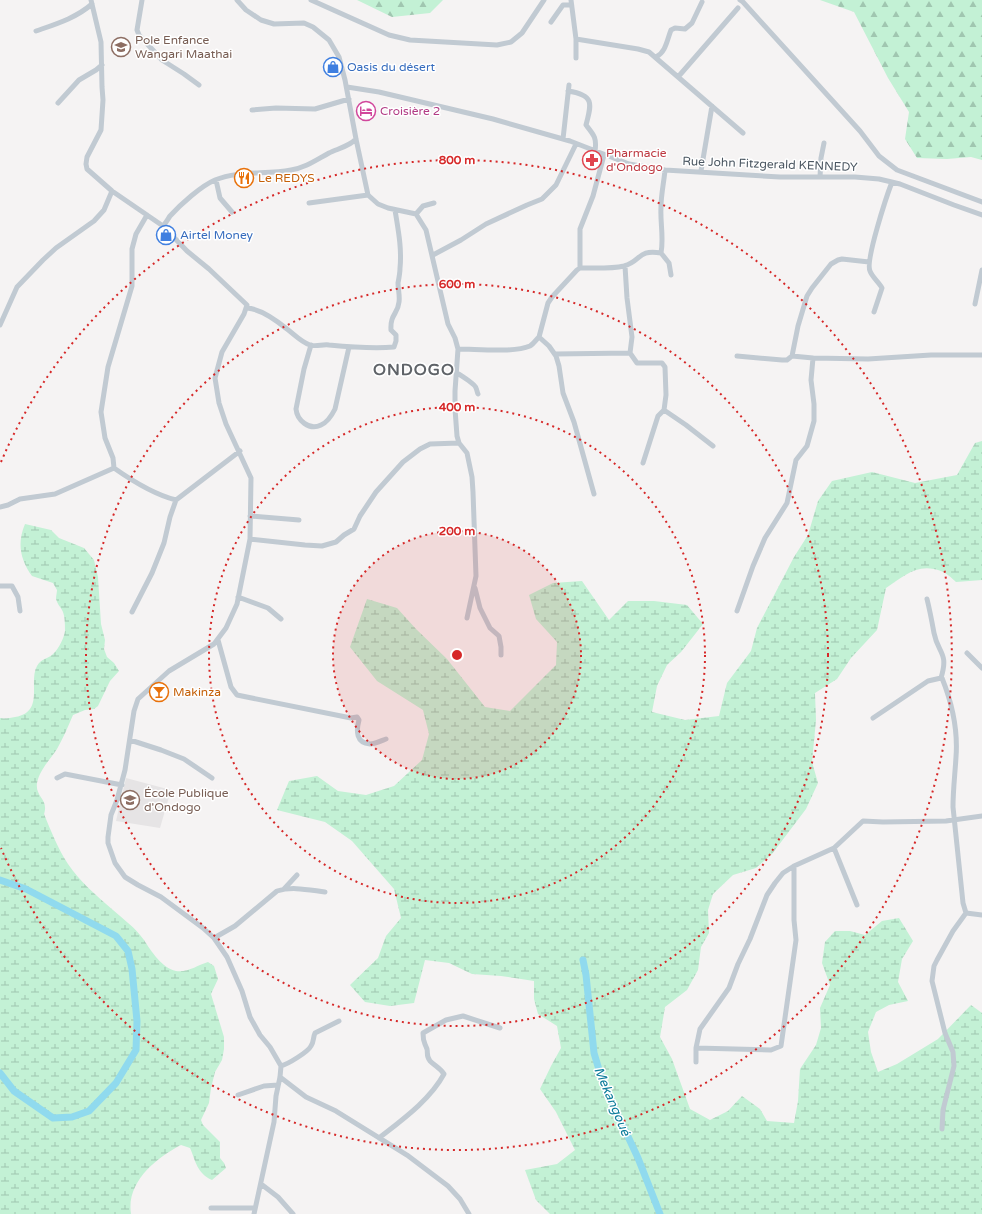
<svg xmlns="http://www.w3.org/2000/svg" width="982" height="1214" font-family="'Varela Round',sans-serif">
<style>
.education{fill:#e6e4e5}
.forest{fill:url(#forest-firs)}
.wetland{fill:url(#wetland-marsh)}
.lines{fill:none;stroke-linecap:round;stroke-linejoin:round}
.river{stroke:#90daee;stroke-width:7}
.minor{stroke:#c1cad2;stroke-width:5}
.ring{fill:none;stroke:#d62828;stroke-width:2;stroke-dasharray:2 4}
.labels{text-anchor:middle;stroke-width:3;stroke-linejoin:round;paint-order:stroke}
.education-label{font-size:12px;fill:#785e54;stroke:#fff;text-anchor:start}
.shop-label{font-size:12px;fill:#366cbe;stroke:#fff;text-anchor:start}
.hotel-label{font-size:12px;fill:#b23c85;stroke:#fff;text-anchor:start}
.health-label{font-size:12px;fill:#be3a42;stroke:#fff;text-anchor:start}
.street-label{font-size:12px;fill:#4a5661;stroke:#fff}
.food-label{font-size:12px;fill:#c56008;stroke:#fff;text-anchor:start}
.water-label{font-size:13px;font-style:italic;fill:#0c7c9b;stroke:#fff}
.district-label{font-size:16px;font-weight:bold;letter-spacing:1px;fill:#5f6368;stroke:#fff}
.centre{fill:#d62828;stroke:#fff;stroke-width:2}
.ring-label{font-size:12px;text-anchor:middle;font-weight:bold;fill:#d62828;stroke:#fff;stroke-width:3;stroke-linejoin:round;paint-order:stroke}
</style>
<defs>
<pattern id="forest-firs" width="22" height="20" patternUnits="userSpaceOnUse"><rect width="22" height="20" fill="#c3f1d5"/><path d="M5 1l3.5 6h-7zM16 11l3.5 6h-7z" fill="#a0c6b0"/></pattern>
<pattern id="wetland-marsh" width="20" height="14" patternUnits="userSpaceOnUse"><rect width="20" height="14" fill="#c3f1d5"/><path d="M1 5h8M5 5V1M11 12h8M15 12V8" fill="none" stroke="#a0c6b0"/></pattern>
</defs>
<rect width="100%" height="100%" fill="#f5f3f3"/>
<path class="education" d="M126,778l45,12 -11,38 -44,-7z"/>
<path class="forest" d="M357,0h86l-13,13 -38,4z
M820,0h162v160l-11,-3 -24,2 -30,-1 -12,-19 4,-27 -21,-34 -34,-66z"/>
<path class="wetland" d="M982,441v139l-26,2c-4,-4 -10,-9 -15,-11 -23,-9 -37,5 -55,17l-9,42 -26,28 -14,21 -22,14 1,27 -4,42 6,21 -12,26 -34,45 -16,14 -23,7 -20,19 -5,16 1,23 -8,14 -3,23 -11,20 -22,17 -5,30 12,22 18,50 20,11 18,-9 14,-15 18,13 7,12 27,2 4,-22 2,-32 16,-24 5,-17 -1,-20 10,-23 -8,-22 3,-21 10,-11h15l15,4 17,-14 17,-3 14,23 -11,18 -4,23 10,19 -19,4 -13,7 -8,20 3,20 7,20 19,-8 41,-25 33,-34 11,8v201h-432l-14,-14 -11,-30 32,-6 18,-14 -19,-38 -16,-23 11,-23 10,-18 -4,-22 -19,-12 -4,-15v-18l-33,-5 -29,-2 -23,-11 -24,-3 -11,43 -24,3 -25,-4 -15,-17 28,-27 8,-22 15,-18 -7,-29 -42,-48 -27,-19 -48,-12 12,-29 28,-5 21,15 28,4 28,-9 28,-26 7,-26 -6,-24 -46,-29 -27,-34 17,-48 30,9 19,21 31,30 38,48 25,4 46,-46 1,-23 -21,-23 -7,-24 24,-12 29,-2 27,39 19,-19h26l33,4 16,19 -22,28 -14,13 -10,21 -5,26 33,8 34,-4 8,-33 24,-32 6,-23 37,-71 14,-22 10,-34 14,-20 40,-9 43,11 42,-8 18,-32z
M25,524l26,6 8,8 25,10 10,12 4,17 3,47 4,16 -1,9 3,8 7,6 5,8 -9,10 -12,25 -4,3 -9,1 -12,5c-5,12 -10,23 -16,34 -7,11 -17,20 -20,34 -2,14 12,16 7,31 7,17 14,35 24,50 12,18 29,32 45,46 12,11 21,16 31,30 7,11 18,28 32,31 11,2 22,-6 32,-9l6,4 4,13 -7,15 13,43v12l-2,11 -7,12 -4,16 -2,15 -8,17 2,5 17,17v16l4,5 2,5 -14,12c-15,-7 -16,-18 -22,-32l-9,-3c-25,13 -55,37 -50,69h-131v-496c5,1 10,0 15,-1 30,-5 13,-35 22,-51 4,-8 12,-7 17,-13 5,-5 10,-15 11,-22 0,-6 0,-16 -3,-21 -2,-3 -5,-7 -6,-11 0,-3 1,-7 1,-9l-4,-7 -21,-7c-12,-17 -15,-33 -7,-52z"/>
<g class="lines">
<path class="river" d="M0,880l26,9 90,47 12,15 4,18 5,52 -1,29 -20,33 -27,28 -17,6 -19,1 -39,-27 -14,-18
M583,960l3,15 8,78 9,30 35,75 22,56"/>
<path class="minor" d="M91,0l10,42 1,45 1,13 -2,30 -14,27 -1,7 1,5 25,22 51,35 24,25 22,18 38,36 -3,9 -22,38 -7,26 4,25 7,21 25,54 -1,61 -13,65 -11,24 -12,16 -45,27 -31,28 -4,12 -9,59 -8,30 -6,15 -3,22v6l7,20 10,14 13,8 23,12 42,31 11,10 13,19 15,34 8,26 10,18 10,12 11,19 -1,11 -4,19 -2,26 -20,92
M142,0l-5,30 2,5 23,25 22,14 15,11
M237,0l9,10 15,10 13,4 30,-1 9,4 16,13 10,17 6,23 11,59 12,56 10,9 10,4 28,6 7,-8 11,-3
M311,0l78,35 21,5 87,5 14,-3 11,-9 22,-33
M571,0l5,39v19
M740,0l3,2 117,129 19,25 18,14 85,32
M551,22l12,-17h8
M36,31c20,-7 40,-13 56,-27
M576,39l62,10 11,3 94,81
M656,57c10,-5 11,-17 15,-27l4,-2 10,1 7,-6 10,-21
M678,77l60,-69
M347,87l32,5 114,27 77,22 59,23 36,6 115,7h75l24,2 21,5 54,21 28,10
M568,91c26,4 24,12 18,34 8,10 11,13 9,26
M58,103l21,-23 17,-10 6,-5
M252,110l24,-2 39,1 34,-10
M563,139l6,-54
M701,171l11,-65
M820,177l1,-19 3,-15
M216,180l4,18 12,14
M309,203l59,-8
M416,214l10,16 22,94 7,14 3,11 -3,42v18l2,27 2,7 8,10 5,24 1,15 3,84 -9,42
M147,215l-11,19 -4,15v37l-24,81 -7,45 4,26 8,20 1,10c17,12 42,27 62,32
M163,226c3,-3 5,-7 7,-10 11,-12 31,-30 45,-36 24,-10 51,-5 76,-10 14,-2 25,-10 38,-17 8,-4 21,-7 27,-14
M661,253c3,-16 -1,-30 0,-46 0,-13 3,-25 4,-37
M433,255l28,-15 25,-16 41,-19 15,-6 14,-14 20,-41
M625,266l2,32 5,39 -2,16 7,10h25l3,4 1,28 -2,15 -6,6 -15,47
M580,268v-39l13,-33 11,-41
M975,304l7,-34
M247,308c14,1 29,12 40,21 8,6 14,13 23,16 6,2 13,-1 19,0 21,2 43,4 65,2l2,-6v-6l-5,-5c-1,-16 7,-16 8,-28 1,-6 -1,-13 -1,-19 1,-5 2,-10 2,-15 2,-20 -2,-39 -5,-58
M874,312l8,-24c-3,-6 -10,-11 -12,-17 -5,-10 17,-76 22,-89
M0,325l17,-38 26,-27 13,-12 38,-27 10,-11 8,-19
M311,345l-7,24 -8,40c1,11 13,22 25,16 7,-3 11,-10 14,-16l14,-62
M458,349c19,0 55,4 72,-3 3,-2 6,-6 9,-9
M555,354l75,-1
M737,356l45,4h5l5,-4 21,2
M792,356l6,-30 9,-30 5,-8 19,-24 7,-4 4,-1 27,3
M457,373c3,2 18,11 19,15 1,2 1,4 2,6
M664,410l22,15 27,21
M594,494l-20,-72 -11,-29 -4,-27 -3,-10 -7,-10 -10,-9 9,-34 4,-6 25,-27 3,-2c15,0 31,1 44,-2 18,-5 13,-17 37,-13l8,10 2,12
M0,507l8,-2 12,-6 35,-5 59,-26
M250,516l49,4
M250,539l55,6 17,1 14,-4 8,-7 10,-6 6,-13 16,-24 27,-30 17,-13 10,-5 29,-1
M0,586h12l6,11 2,14
M475,588l5,20 10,20 9,8 2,11v8
M238,597l30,11 13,11
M927,599c3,12 5,23 7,34 4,21 15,19 7,45
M737,611l16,-45 12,-28 22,-35 9,-43 11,-14 7,-25v-17l-3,-24 2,-22 55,1 63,-4h51
M132,612l20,-39 12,-30 6,-26 6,-17 64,-49
M218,640l13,47 6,8 114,23 6,-1 2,3c-3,11 -3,23 11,24 5,0 11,-3 16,-5
M967,653l15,15
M873,718l55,-37 13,-3h1c10,25 16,53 14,79 -1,17 -3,33 -3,50l10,96 3,10 16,2
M130,740l31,10 23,9 28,19
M57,778l8,-4 57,11
M834,848l23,57
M284,889l13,-14
M214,938l21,-12 42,-35c15,-5 32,-1 48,1
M696,1048l75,2 10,-4 15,-106 -2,-20v-54
M696,1062v-14l4,-19 29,-41 9,-24 12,-25 17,-44 8,-12 8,-10 11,-7 40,-18 29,-27 20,1 63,-1 36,-5
M281,1066c7,-2 27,-14 30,-20 3,-4 2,-9 4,-13l24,-12
M280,1077l26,20 30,14 71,44 41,31 12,13 9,15
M238,1095l26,-9 14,-1
M942,1129l1,-19 11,-44 -1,-14 -8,-19 -13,-52 2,-15 3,-6 16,-29 13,-18
M379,1138c23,-18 51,-38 65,-64 -4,-6 -9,-8 -14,-13 -4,-5 -2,-8 -3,-12 -3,-8 -4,-7 -4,-16l23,-13 17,-4 37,12
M261,1184l17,13 15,17
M211,1208h44"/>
</g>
<circle cx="457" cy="655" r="124" fill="#d62828" fill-opacity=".12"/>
<g class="ring">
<circle cx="457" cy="655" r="124"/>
<circle cx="457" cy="655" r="248"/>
<circle cx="457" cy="655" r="371"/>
<path d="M1 462A495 495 0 1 1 1 848"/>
</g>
<defs>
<symbol id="school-ring" viewBox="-11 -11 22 22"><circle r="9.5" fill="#fff" stroke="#8d6e63" stroke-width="1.5"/><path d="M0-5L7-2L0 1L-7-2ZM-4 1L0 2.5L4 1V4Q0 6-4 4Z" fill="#8d6e63"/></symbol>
<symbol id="shop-ring" viewBox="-11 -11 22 22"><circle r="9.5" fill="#fff" stroke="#3f7fe0" stroke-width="1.5"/><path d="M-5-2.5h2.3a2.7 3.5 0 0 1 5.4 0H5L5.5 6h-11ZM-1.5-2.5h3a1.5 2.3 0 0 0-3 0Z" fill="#3f7fe0"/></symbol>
<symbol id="hotel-ring" viewBox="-11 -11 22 22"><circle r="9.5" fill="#fff" stroke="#d1479c" stroke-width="1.5"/><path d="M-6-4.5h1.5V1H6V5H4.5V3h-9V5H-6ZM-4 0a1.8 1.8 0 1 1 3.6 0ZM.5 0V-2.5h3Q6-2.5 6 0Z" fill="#d1479c"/></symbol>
<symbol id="pharmacy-ring" viewBox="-11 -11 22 22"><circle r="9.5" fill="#fff" stroke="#e0444e" stroke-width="1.5"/><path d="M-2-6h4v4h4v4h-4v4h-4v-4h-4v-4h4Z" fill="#e0444e"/></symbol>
<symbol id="restaurant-ring" viewBox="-11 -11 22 22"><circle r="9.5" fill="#fff" stroke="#e8710a" stroke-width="1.5"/><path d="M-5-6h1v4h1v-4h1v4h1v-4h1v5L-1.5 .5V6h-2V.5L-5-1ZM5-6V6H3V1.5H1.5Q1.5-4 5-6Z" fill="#e8710a"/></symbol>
<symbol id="bar-ring" viewBox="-11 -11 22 22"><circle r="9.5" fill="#fff" stroke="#e8710a" stroke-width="1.5"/><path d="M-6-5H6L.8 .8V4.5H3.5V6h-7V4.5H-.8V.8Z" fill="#e8710a"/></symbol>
</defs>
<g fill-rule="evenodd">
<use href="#school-ring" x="110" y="36" width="22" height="22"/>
<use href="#shop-ring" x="322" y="56" width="22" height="22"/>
<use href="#hotel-ring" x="355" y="100" width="22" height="22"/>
<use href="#pharmacy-ring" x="581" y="149" width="22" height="22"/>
<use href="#restaurant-ring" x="233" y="167" width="22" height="22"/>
<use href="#shop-ring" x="155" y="224" width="22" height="22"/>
<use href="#bar-ring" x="148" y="681" width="22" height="22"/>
<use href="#school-ring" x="119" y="789" width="22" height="22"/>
</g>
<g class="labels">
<g class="education-label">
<text x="135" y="44">Pole Enfance<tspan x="135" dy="14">Wangari Maathai</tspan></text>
<text x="144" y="797">École Publique<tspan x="144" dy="14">d'Ondogo</tspan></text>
</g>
<g class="shop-label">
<text x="347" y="71">Oasis du désert</text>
<text x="180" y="239">Airtel Money</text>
</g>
<g class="hotel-label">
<text x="380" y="115">Croisière 2</text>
</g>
<g class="health-label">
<text x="606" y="157">Pharmacie<tspan x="606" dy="14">d'Ondogo</tspan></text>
</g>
<g class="street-label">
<text transform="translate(770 164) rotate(2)" y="4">Rue John Fitzgerald KENNEDY</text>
</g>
<g class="food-label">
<text x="258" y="182">Le REDYS</text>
<text x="173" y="696">Makinza</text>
</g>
<g class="water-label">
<text transform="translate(613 1101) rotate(67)" y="5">Mekangoué</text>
</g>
<g class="district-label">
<text x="414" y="375">ONDOGO</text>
</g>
</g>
<circle cx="457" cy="655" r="6" class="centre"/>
<g class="ring-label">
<text x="457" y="164">800 m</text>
<text x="457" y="288">600 m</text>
<text x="457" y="411">400 m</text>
<text x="457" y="535">200 m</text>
</g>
</svg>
